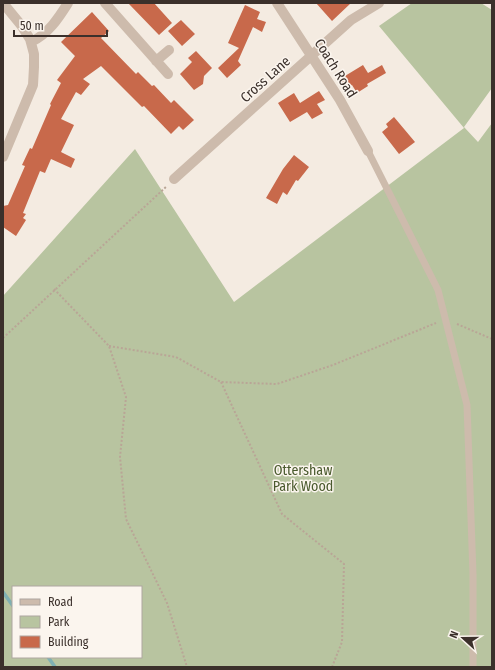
<svg xmlns="http://www.w3.org/2000/svg" width="495" height="670" font-family="'Fira Sans Condensed',sans-serif">
<style>
.green{fill:#b8c4a0;fill-rule:evenodd}
.lines{fill:none;stroke-linecap:round;stroke-linejoin:round}
.stream{stroke:#7fb0b2;stroke-width:3.5}
.building{fill:#c8694b}
.path{stroke:#b9a596;stroke-width:2;stroke-dasharray:2 2;stroke-linecap:butt}
.service{stroke:#cdbbac;stroke-width:7}
.minor{stroke:#cdbbac;stroke-width:10}
.labels{text-anchor:middle;stroke-width:3;stroke-linejoin:round;paint-order:stroke}
.street-label{font-size:14px;fill:#3b302b;stroke:#fbf5ee}
.park-label{font-size:14px;fill:#4a5a2e;stroke:#fbf5ee}
</style>
<rect width="100%" height="100%" fill="#f4ebe1"/>
<path class="green" d="M412,3h69l11,7v78l-28,39 14,15 14,-19v544h-489v-371l132,-147 99,153 230,-174 -85,-102zM13,587h128v70h-128z"/>
<g class="lines">
<path class="stream" d="M3,592l10,14
M48,657l7,10"/>
</g>
<path class="building" d="M128,3h26l18,20 -13,12z
M316,3h35l-19,18z
M245,5l15,7 -3,7 9,3 -4,10 -9,-5 -15,34 3,4 -14,13 -9,-10 21,-20 -11,-5z
M92,12l17,19 -8,7 35,36 2,-2 14,14 2,-1 17,18 3,-3 20,20 -11,10 -4,-4 -8,8 -27,-28 -2,1 -41,-41 -18,13 7,5 -9,11 -5,-3 -15,27 13,6 -13,27 14,7 -4,9 -20,-9 -6,14 -5,-2 -17,42 3,1 -3,4 3,2 -10,16 -13,-9v-21l5,-1 17,-39 -3,-1 8,-17 2,1 19,-44 -1,-1 11,-21 -4,-3 18,-24 -14,-14z
M181,20l14,14 -13,12 -14,-15z
M196,51l16,17 -8,8 -1,8 -9,6 -14,-16 12,-12 -4,-4z
M363,65l5,8 14,-8 4,8 -19,11 1,2 -11,7 -5,-8 -7,4 -5,-10z
M319,91l6,9 -8,4 6,9 -11,6 -5,-7 -17,10 -12,-19 16,-10 6,10z
M394,117l21,25 -16,12 -17,-22 6,-5 -2,-3z
M294,155l15,12 -11,14 -2,-1 -9,15 -4,-3 -6,12 -11,-6 17,-29z"/>
<g class="lines">
<path class="path" d="M54,289l55,57 17,51 -6,60 6,62 41,84 20,64
M457,324l35,15
M3,338l164,-152
M109,346l67,11 45,25 56,2 56,-19 103,-42
M221,382l61,132 62,50 -2,78 -10,25"/>
<path class="service" d="M368,151l70,139 29,115 6,169v93"/>
<path class="minor" d="M105,3l63,71
M277,3l63,97 28,51
M31,42c17,-8 27,-23 37,-39
M156,61l13,-11
M3,157l30,-72 1,-18v-13l-4,-15 -9,-14 -18,-22
M174,179l177,-159 28,-17"/>
</g>
<g class="labels">
<g class="street-label">
<text transform="translate(336 68) rotate(58)" y="5">Coach Road</text>
<text transform="translate(265 79) rotate(-42)" y="5">Cross Lane</text>
</g>
<g class="park-label">
<text x="303" y="475">Ottershaw<tspan x="303" dy="16">Park Wood</tspan></text>
</g>
</g>
<rect width="495" height="670" fill="none" stroke="#3b302b" stroke-width="8"/>
<rect x="12" y="586" width="130" height="72" fill="#fbf5ee" stroke="#aea6a0"/>
<rect x="20" y="599" width="20" height="6" fill="#cdbbac" stroke="#aea6a0"/>
<text x="48" y="606" font-size="12" fill="#3b302b">Road</text>
<rect x="20" y="616" width="20" height="12" fill="#b8c4a0" stroke="#aea6a0"/>
<text x="48" y="626" font-size="12" fill="#3b302b">Park</text>
<rect x="20" y="636" width="20" height="12" fill="#c8694b" stroke="#aea6a0"/>
<text x="48" y="646" font-size="12" fill="#3b302b">Building</text>
<g transform="translate(463 638) rotate(291)" stroke="#fbf5ee" stroke-width="3" paint-order="stroke">
<path d="M0-3L7 15L0 10L-7 15Z" fill="#3b302b"/>
<text y="-6" font-size="11" font-weight="bold" text-anchor="middle" fill="#3b302b">N</text>
</g>
<path d="M14 30v6h93v-6" fill="none" stroke="#3b302b" stroke-width="2"/>
<text x="20" y="30" font-size="12" fill="#3b302b" stroke="#fbf5ee" stroke-width="3" paint-order="stroke">50 m</text>
</svg>
